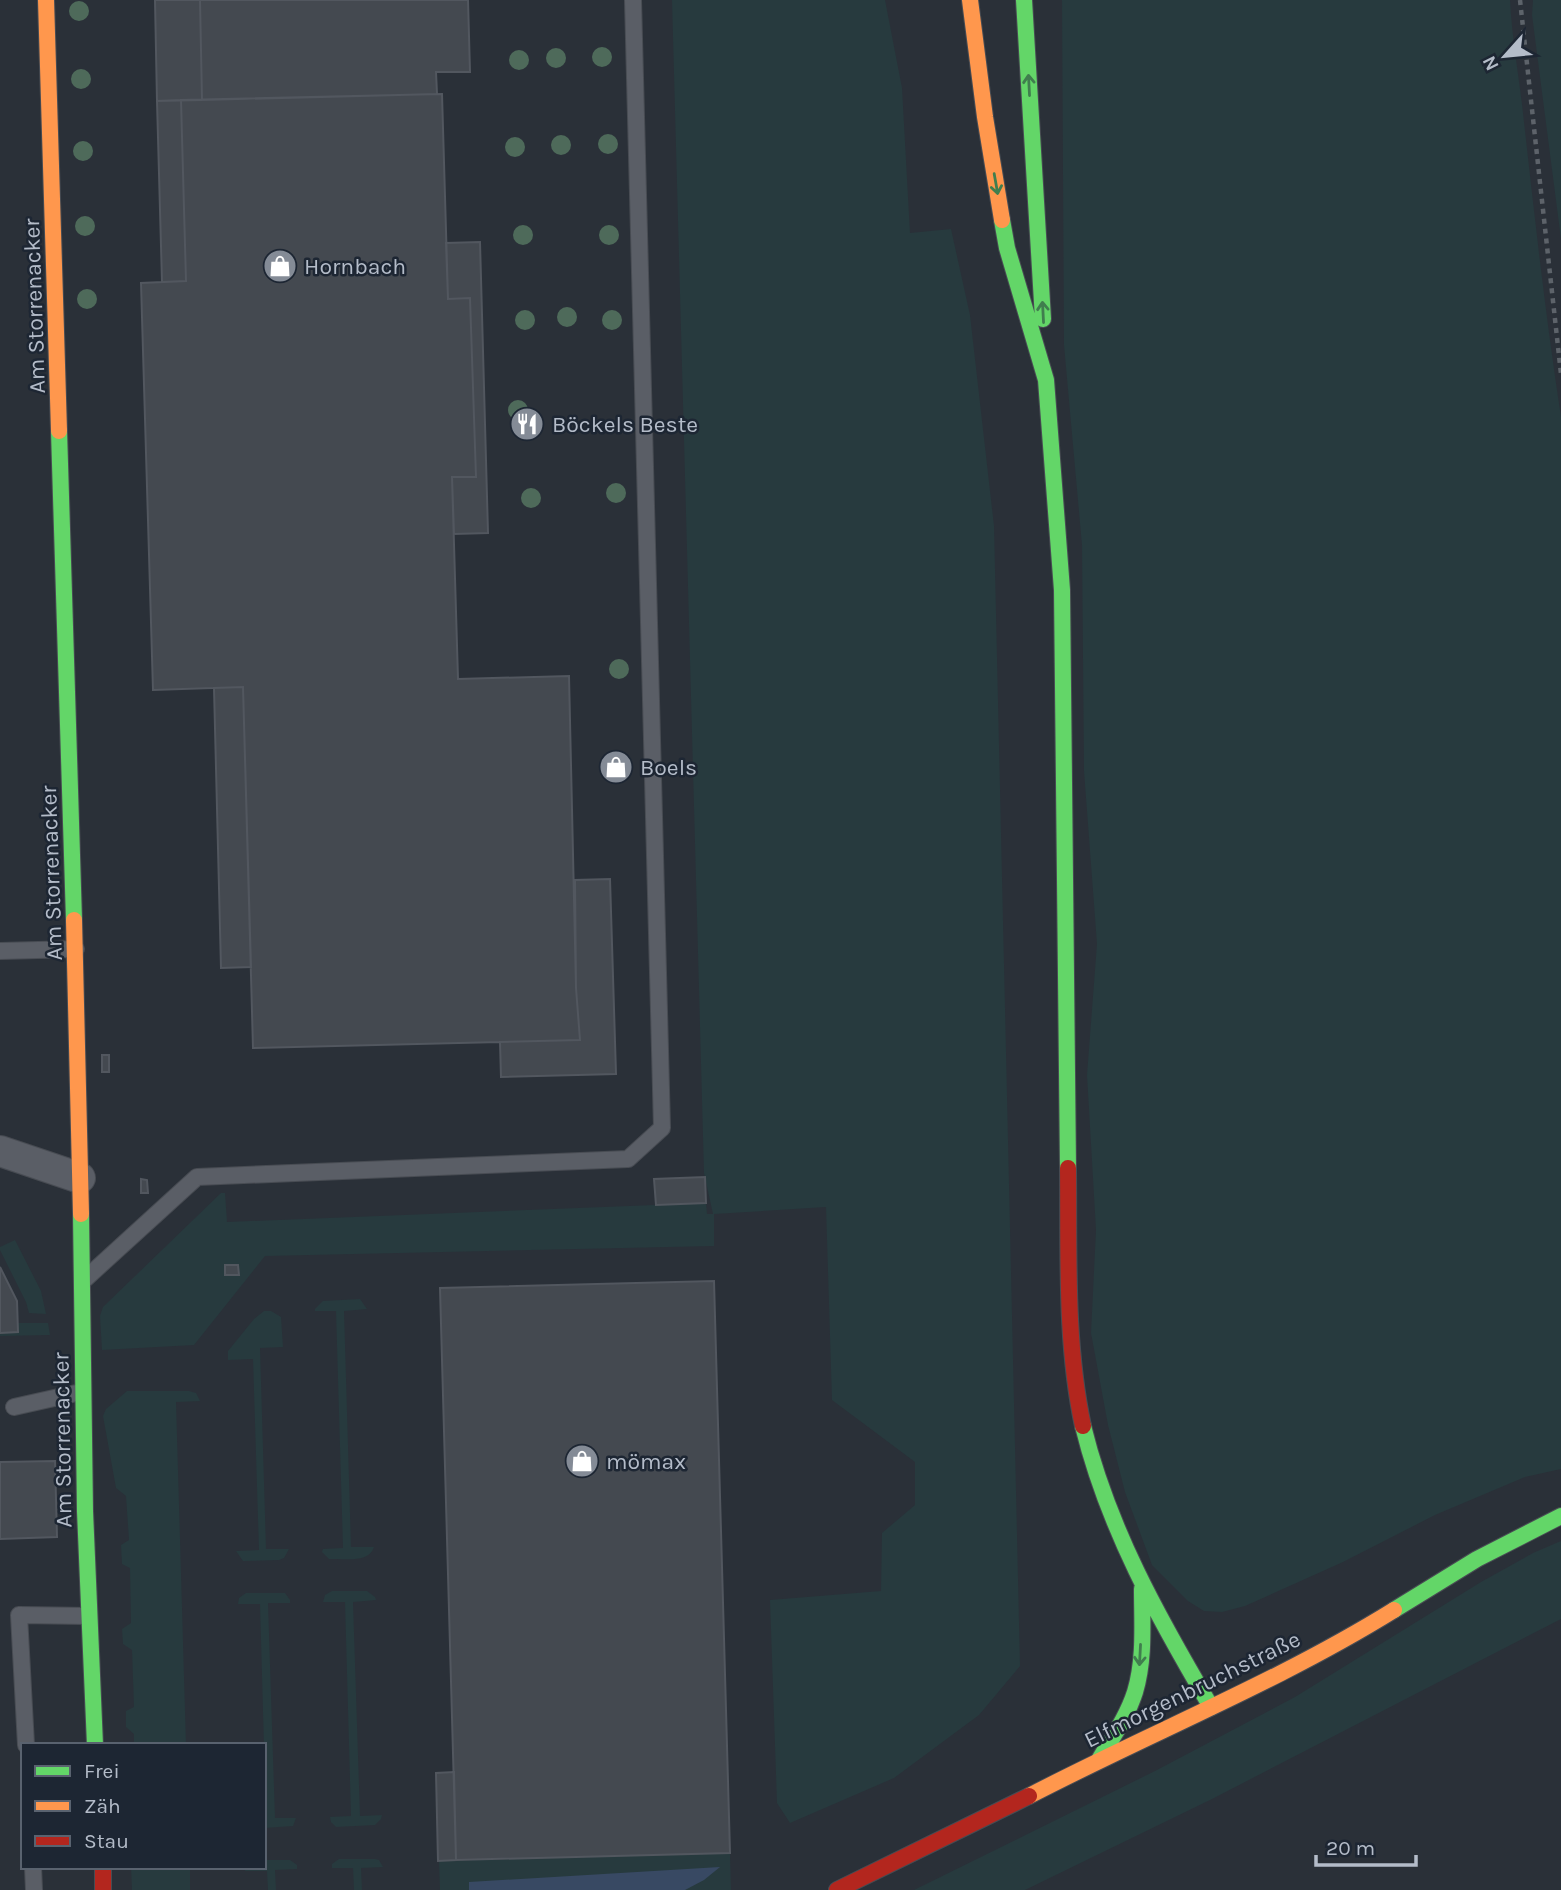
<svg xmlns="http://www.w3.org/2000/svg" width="1561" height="1890" font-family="Karla,sans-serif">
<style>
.green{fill:#273a3e}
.water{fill:#384963}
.building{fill:#444950;stroke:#52575f;stroke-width:2}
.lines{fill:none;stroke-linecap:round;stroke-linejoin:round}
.lane-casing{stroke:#484c53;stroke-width:18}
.street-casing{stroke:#484c53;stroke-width:32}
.fast-casing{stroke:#484c53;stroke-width:18}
.slow-casing{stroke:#484c53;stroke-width:18}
.jam-casing{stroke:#484c53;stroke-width:18}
.path{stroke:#5d636a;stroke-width:4.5;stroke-dasharray:5 5;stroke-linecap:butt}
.lane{stroke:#5a5e66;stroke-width:16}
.street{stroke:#5a5e66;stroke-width:30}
.fast{stroke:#63d668;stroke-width:16}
.slow{stroke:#ff974d;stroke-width:16}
.jam{stroke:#b3261e;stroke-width:16}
.tree{fill:#4e6a5a}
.oneway{stroke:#407e4e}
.labels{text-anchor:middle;stroke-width:5;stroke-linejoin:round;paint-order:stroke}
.poi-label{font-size:23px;fill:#b4bcc9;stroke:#1d2633;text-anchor:start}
.street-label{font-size:23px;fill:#b4bcc9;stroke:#1d2633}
</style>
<rect width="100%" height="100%" fill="#2a3038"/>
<path class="green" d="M672,0h213l17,88 8,145 41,-4 19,86 24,211 26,1140 -41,49 -85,63 -104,45 -13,-20 -7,-203 111,-9 1,-58 33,-28v-43l-83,-62 -6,-193 -112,7v32l-449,10 -71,89 -92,5 -2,-34 3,-9 118,-114h4l2,29 479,-19 1,11h6l-9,-41z
M1062,0h448c2,41 10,81 14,122 11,99 22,197 37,295v1052l-36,8 -90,38 -92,47 -98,44 -23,6 -18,-1 -16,-10 -36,-36 -27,-73 -17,-67 -17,-92 5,-103 -9,-155 10,-131 -13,-173 -2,-226 -18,-200z
M1533,0h28v239l-29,-224z
M15,1240l26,51 5,23 -17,-1 -3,-11 -26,-52v-3z
M360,1299l7,10 -23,2 7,236h23c-5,17 -30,11 -45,12l-7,-7 1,-3 20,-1 -7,-237h-21v-2l8,-8z
M264,1311h7l10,6 2,30 -23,1 6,201h23l-5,9 -5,2 -36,1 -7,-10 23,-1 -6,-191 -25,1v-9l26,-32z
M18,1323h30l2,12 -50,1v-3l18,-1z
M127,1391h62l7,2 4,8 -24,1 10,343h-52v-11l-8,-7v-16l8,-4 -2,-57 -9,-6 -1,-15 9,-6 -1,-55 -8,-4 -1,-19 8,-5 -3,-44 -10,-8 -13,-72 3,-7z
M1561,1541v78l-349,180 -187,91h-111l241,-119 140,-74 186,-115 52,-29z
M332,1591h35l8,6 1,3 -23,2 7,214 22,-1 -1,4 -6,6 -39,2 -5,-5 -1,-5 21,-1 -6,-214h-22l2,-7z
M246,1593h39l5,7v3h-22l7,215h21l-3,8 -29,2 2,-10 -6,-214h-22l1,-6z
M730,1853l1,37h-291l-1,-29z
M339,1859h36l4,1 4,7 -22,1 1,22h-8l-1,-22h-21v-4z
M264,1860h26l7,5v4l-22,1 1,20h-8l-1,-19h-22l1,-4h18z
M131,1867h59v23h-58z"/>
<path class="water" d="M720,1867l-16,13 -19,10h-216v-8z"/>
<path class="building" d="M155,0h45l2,100 -45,1z
M200,0h268l2,72h-34l1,22 -235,6z
M442,94l6,205 22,-1 6,179h-24l6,202 111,-3 7,312 4,52 -327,8 -10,-361 -90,3 -12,-407 45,-2 -5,-181z
M181,100l5,181 -24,1 -5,-181z
M480,242l8,291 -34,1 -2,-57h24l-6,-179 -22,1 -2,-56z
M243,687l8,280 -30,1 -7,-280z
M610,879l6,195 -115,3 -1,-35 80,-2 -4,-52 -1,-108z
M102,1055h7v17h-7z
M705,1177l1,26 -50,2 -2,-26z
M141,1179l6,1 1,13h-7z
M225,1265h13l1,10h-14z
M0,1267l17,34 1,31 -18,1z
M714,1281l16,572 -274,7 -16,-572z
M55,1461l2,76 -57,2v-77z
M454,1772l2,88 -18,1 -2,-88z"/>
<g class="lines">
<defs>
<path id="lane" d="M0,951l76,-2
M84,1280l113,-103 431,-18 34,-31 -29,-1128
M14,1407l67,-15
M26,1745l-7,-130 69,1
M33,1867l1,23"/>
<path id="street" d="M0,1151l80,27"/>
<path id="fast" d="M1024,0l19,319
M1002,220l5,28 39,132
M1046,380l16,210 6,578
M59,431l15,489
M81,1214l4,297 10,234
M1083,1426c25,102 75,191 128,281
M1394,1610l83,-51 84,-43
M1099,1760c13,-22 28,-43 36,-68 10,-33 7,-69 7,-103"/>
<path id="slow" d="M46,0l13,431
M970,0l15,117 17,103
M74,920l7,294
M1029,1796c121,-63 249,-114 365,-186"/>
<path id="jam" d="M1068,1168c1,85 -3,174 15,258
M103,1867v23
M837,1890l192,-94"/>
</defs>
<use href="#lane" class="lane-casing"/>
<use href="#street" class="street-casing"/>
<use href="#fast" class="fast-casing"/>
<use href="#slow" class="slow-casing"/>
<use href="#jam" class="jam-casing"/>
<path class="path" d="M1520,0l41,374"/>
<use href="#lane" class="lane"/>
<use href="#street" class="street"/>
<use href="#fast" class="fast"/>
<use href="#slow" class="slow"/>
<use href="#jam" class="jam"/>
</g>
<g class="tree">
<circle cx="79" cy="11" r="10"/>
<circle cx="602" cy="57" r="10"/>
<circle cx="556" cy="58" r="10"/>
<circle cx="519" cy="60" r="10"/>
<circle cx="81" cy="79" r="10"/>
<circle cx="608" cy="144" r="10"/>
<circle cx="561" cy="145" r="10"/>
<circle cx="515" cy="147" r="10"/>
<circle cx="83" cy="151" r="10"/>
<circle cx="85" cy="226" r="10"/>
<circle cx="523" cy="235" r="10"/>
<circle cx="609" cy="235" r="10"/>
<circle cx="87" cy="299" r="10"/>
<circle cx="567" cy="317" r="10"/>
<circle cx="525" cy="320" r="10"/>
<circle cx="612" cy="320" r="10"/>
<circle cx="518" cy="410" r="10"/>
<circle cx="616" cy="493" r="10"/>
<circle cx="531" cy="498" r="10"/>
<circle cx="619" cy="669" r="10"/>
</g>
<defs><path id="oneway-shaft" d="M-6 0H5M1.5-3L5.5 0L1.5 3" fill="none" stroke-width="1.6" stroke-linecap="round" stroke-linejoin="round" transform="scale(1.75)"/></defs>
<g class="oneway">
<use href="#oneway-shaft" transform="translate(1029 85) rotate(-93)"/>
<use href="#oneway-shaft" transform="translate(996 184) rotate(80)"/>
<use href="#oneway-shaft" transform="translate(1043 312) rotate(-93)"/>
<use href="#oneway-shaft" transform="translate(1140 1655) rotate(93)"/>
</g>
<defs>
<symbol id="shop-disc" viewBox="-11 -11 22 22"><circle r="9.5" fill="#848b96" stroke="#1d2633"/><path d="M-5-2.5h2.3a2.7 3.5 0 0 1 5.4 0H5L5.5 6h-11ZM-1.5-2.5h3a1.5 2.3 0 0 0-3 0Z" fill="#fff"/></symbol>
<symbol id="restaurant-disc" viewBox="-11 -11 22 22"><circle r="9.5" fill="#848b96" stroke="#1d2633"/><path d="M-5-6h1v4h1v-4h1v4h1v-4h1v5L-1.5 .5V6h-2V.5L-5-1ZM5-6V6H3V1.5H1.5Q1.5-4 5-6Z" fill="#fff"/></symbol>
</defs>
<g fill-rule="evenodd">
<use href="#shop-disc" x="261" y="247" width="38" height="38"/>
<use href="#restaurant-disc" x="508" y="405" width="38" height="38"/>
<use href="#shop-disc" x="597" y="748" width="38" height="38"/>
<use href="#shop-disc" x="563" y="1442" width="38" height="38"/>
</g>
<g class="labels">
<g class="poi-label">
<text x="304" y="274">Hornbach</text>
<text x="552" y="432">Böckels Beste</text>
<text x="640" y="775">Boels</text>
<text x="606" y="1469">mömax</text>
</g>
<g class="street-label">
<text transform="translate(34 306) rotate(-92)" y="8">Am Storrenacker</text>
<text transform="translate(51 873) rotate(-92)" y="8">Am Storrenacker</text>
<text transform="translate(62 1440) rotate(-91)" y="8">Am Storrenacker</text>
<text transform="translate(1192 1689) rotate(-26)" y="8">Elfmorgenbruchstraße</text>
</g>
</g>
<rect x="21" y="1743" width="245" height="126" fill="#1d2633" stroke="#59626f" stroke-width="2"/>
<rect x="35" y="1766" width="35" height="10" fill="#63d668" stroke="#59626f" stroke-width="2"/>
<text x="84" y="1778" font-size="21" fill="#b4bcc9">Frei</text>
<rect x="35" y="1801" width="35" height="10" fill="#ff974d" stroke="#59626f" stroke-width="2"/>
<text x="84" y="1813" font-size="21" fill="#b4bcc9">Zäh</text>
<rect x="35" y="1836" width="35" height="10" fill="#b3261e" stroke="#59626f" stroke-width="2"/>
<text x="84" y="1848" font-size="21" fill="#b4bcc9">Stau</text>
<g transform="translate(1505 56) rotate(243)" stroke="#1d2633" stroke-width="5" paint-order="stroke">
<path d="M0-5L12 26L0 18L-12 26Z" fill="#b4bcc9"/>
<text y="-10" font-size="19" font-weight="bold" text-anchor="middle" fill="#b4bcc9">N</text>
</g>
<path d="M1316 1855v10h100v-10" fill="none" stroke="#b4bcc9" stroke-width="3.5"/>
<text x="1326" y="1855" font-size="21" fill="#b4bcc9" stroke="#1d2633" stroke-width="5" paint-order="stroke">20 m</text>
</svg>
